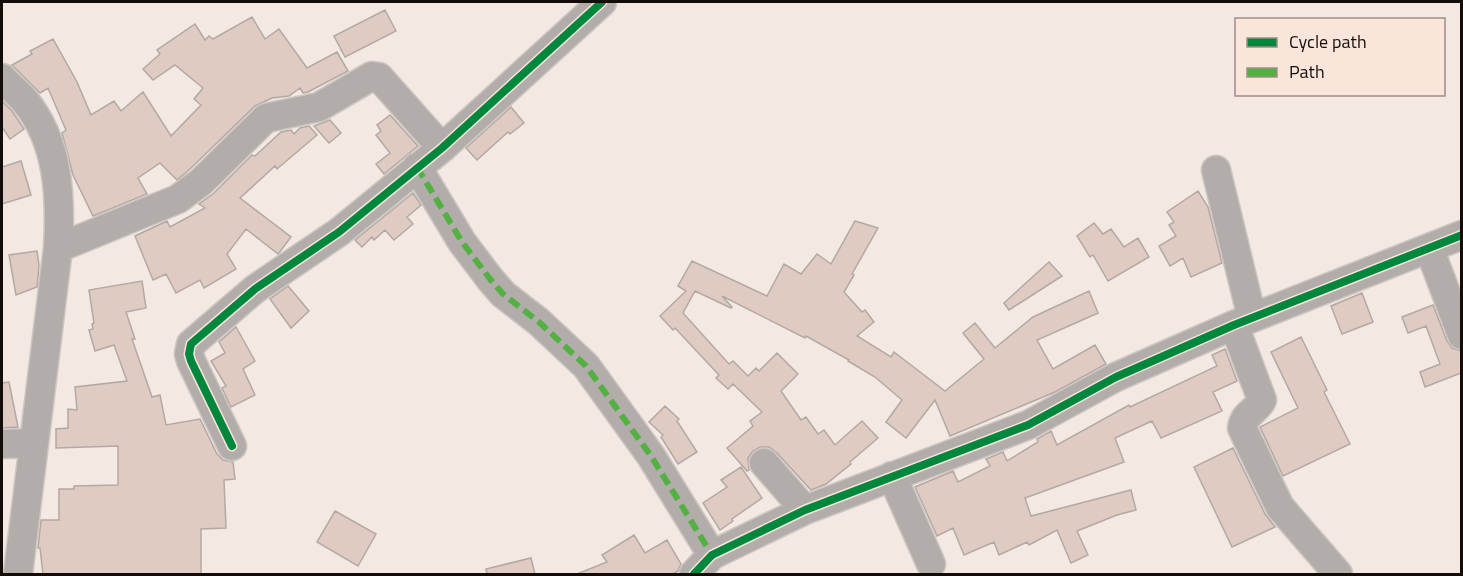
<svg xmlns="http://www.w3.org/2000/svg" width="1463" height="576" font-family="'Titillium Web',sans-serif">
<style>
.building{fill:#dfcbc2;stroke:#b2a9a5;stroke-width:1.5}
.lines{fill:none;stroke-linecap:round;stroke-linejoin:round}
.minor-casing{stroke:#cdc6c1;stroke-width:31}
.minor{stroke:#b2adaa;stroke-width:28}
.quiet{stroke:#55b044;stroke-width:6;stroke-dasharray:12 6;stroke-linecap:butt}
.cycleway-casing{stroke:#fae5db;stroke-width:11}
.cycleway{stroke:#00873e;stroke-width:8}
</style>
<rect width="100%" height="100%" fill="#f3e8e2"/>
<path class="building" d="M385,10l11,21 -51,26 -11,-21z
M252,17l13,22 14,-10 28,39 30,-16 11,19 -40,21 -5,1 -3,-5 -11,8 -17,2 -17,8 -65,63 -13,11 -17,-17 -22,15 9,16 -54,22 -20,-41 -11,-42 4,-3 -18,-42 -8,5 -28,-28 20,-11 -2,-3 23,-12 24,43 14,33 23,-14 7,10 22,-19 28,44 30,-31 -7,-6 9,-11 -28,-23 -22,15 -10,-11 17,-15 -3,-4 38,-26 10,16 4,-4 4,3z
M2,101l10,10 12,18 -14,10 -8,-12z
M511,107l13,16 -14,11 -2,-2 -31,28 -11,-12z
M390,115l28,31 -34,28 -8,-10 14,-11 -14,-18 5,-4 -4,-6z
M330,120l11,13 -12,10 -15,-17z
M309,126l8,9 -40,34 -2,-3 -35,32 51,39 -12,16 -1,1 -32,-25 -19,25 9,15 -32,19 -4,-8 -24,13 -10,-19 -13,6 -18,-44 32,-15 3,6 35,-19 -6,-4 14,-10 39,-39 3,1 26,-24 10,-2 3,4 6,-6z
M21,161l10,34 -29,9v-37z
M1198,191l10,16 14,56 -31,14 -8,-19 -13,8 -11,-20 17,-10 -7,-11 5,-3 -7,-10z
M413,193l8,12 -14,12 6,7 -19,16 -9,-10 -11,10 -2,-3 -10,10 -7,-7z
M855,221l23,7 -26,46 2,1 -10,17 18,20 3,-2 9,12 -17,14 34,21 3,-5 51,39 39,-32 -21,-26 12,-10 20,25 38,-31 56,-26 9,22 -61,27 16,29 42,-24 11,19 -51,28 -105,44 -15,-36 -29,38 -20,-16 16,-22 -27,-23 -27,-16 1,-1 -43,-24 -1,2 -83,-42 10,11 -1,1 -36,-17 -12,22 46,51 4,-3 15,15 8,-8 3,3 18,-18 21,21 -17,17 20,29 5,-3 12,17 6,-4 11,15 27,-24 16,17 -28,24 1,2 -25,20 -15,6 -35,-38 -7,-5h-9l-7,4 -5,7 1,12 -2,1 -20,-23 26,-22 -3,-5 12,-9 -29,-28 -5,5 -12,-11 3,-3 -44,-47 -2,2 -13,-14 26,-25 -8,-5 14,-25 75,35 17,-32 17,10 16,-20 14,10z
M1094,223l9,11 8,-5 13,18 14,-9 11,19 -41,24 -15,-26 -3,2 -13,-21z
M37,251l2,14 -2,22 -21,8 -7,-40z
M1049,262l13,14 -53,34 -5,-7z
M142,281l4,27 -20,4 9,27h-3l20,58 8,-2 6,30 34,-6 17,35 6,6 10,2 2,17 -11,1 2,48 -25,1v45h-158l-3,-26h-2l3,-28h18v-31h15v-3l44,-1v-39l-62,2v-19l12,-1v-19l9,1 -2,-23 52,-6 -13,-36 -19,6 -6,-21 4,-1 -1,-5 2,-1 -5,-33z
M288,286l21,25 -18,17 -21,-29z
M1362,293l11,29 -31,12 -11,-28z
M1433,305l14,36 5,7 9,3v22l-36,14 -5,-15 20,-8 -14,-38 -18,7 -6,-16z
M236,327l19,34 -12,8 12,26 -24,12 -9,-19 4,-2 -15,-25 14,-8 -6,-11z
M1301,337l26,53 -3,2 26,52 -67,32 -23,-49 38,-19 -27,-56z
M1225,349l12,32 -24,11 9,19 -61,27 -9,-17 -37,17 9,24 -99,36 6,18 100,-26 5,20 -19,5 -40,16 11,24 -17,8 -14,-33 -28,15 -2,-3 -28,13 -5,-13 -30,13 -11,-27 -16,8 -22,-49 38,-16 5,11 32,-16 -4,-7 17,-7 4,9 31,-19 -1,-3 14,-8 6,14 72,-40 1,2 87,-41 -5,-11z
M9,382l9,45 -16,1v-45z
M665,406l14,13 -2,2 20,31 -19,12 -17,-27 2,-2 -14,-13z
M1233,448l32,66 10,13 -43,20 -38,-80z
M741,467l21,31 -30,21 1,2 -13,9 -17,-27 24,-16 -6,-7z
M335,511l41,23 -18,32 -41,-24z
M634,535l11,18 22,-13 14,24 -3,7 -5,3h-96l30,-12 -5,-7z
M531,558l4,16h-48l-1,-5z"/>
<g class="lines">
<defs>
<path id="minor" d="M2,78c7,8 16,15 23,23 34,41 36,97 33,147l-40,326
M417,167l45,75 28,37 13,15 36,28 47,44 65,90 61,99
M1216,170l36,148
M58,248l120,-49 23,-17 65,-64 53,-11 53,-31 7,1 63,71
M1429,248l33,87
M1234,325l28,75c-6,12 -18,13 -20,28l38,79 58,67
M2,444l31,-1
M232,446l-41,-85 -2,-7 2,-10 64,-55 84,-57 103,-84 160,-146
M764,463l41,47
M892,476l39,88
M694,574l18,-19 93,-45 223,-85 88,-48 118,-52 228,-90"/>
</defs>
<use href="#minor" class="minor-casing"/>
<use href="#minor" class="minor"/>
<path class="quiet" d="M417,167l45,75 28,37 13,15 36,28 47,44 65,90 61,99"/>
<defs>
<path id="cycleway" d="M232,446l-41,-85 -2,-7 2,-10 64,-55 84,-57 103,-84 160,-146
M694,574l18,-19 93,-45 223,-85 88,-48 118,-52 228,-90"/>
</defs>
<use href="#cycleway" class="cycleway-casing"/>
<use href="#cycleway" class="cycleway"/>
</g>
<rect width="1463" height="576" fill="none" stroke="#130c09" stroke-width="6"/>
<rect x="1235" y="18" width="210" height="78" fill="#fae5db" stroke="#9e8e87" stroke-width="1.5"/>
<rect x="1247" y="38" width="30" height="9" fill="#00873e" stroke="#9e8e87" stroke-width="1.5"/>
<text x="1289" y="48" font-size="18" fill="#130c09">Cycle path</text>
<rect x="1247" y="68" width="30" height="9" fill="#55b044" stroke="#9e8e87" stroke-width="1.5"/>
<text x="1289" y="78" font-size="18" fill="#130c09">Path</text>
</svg>
